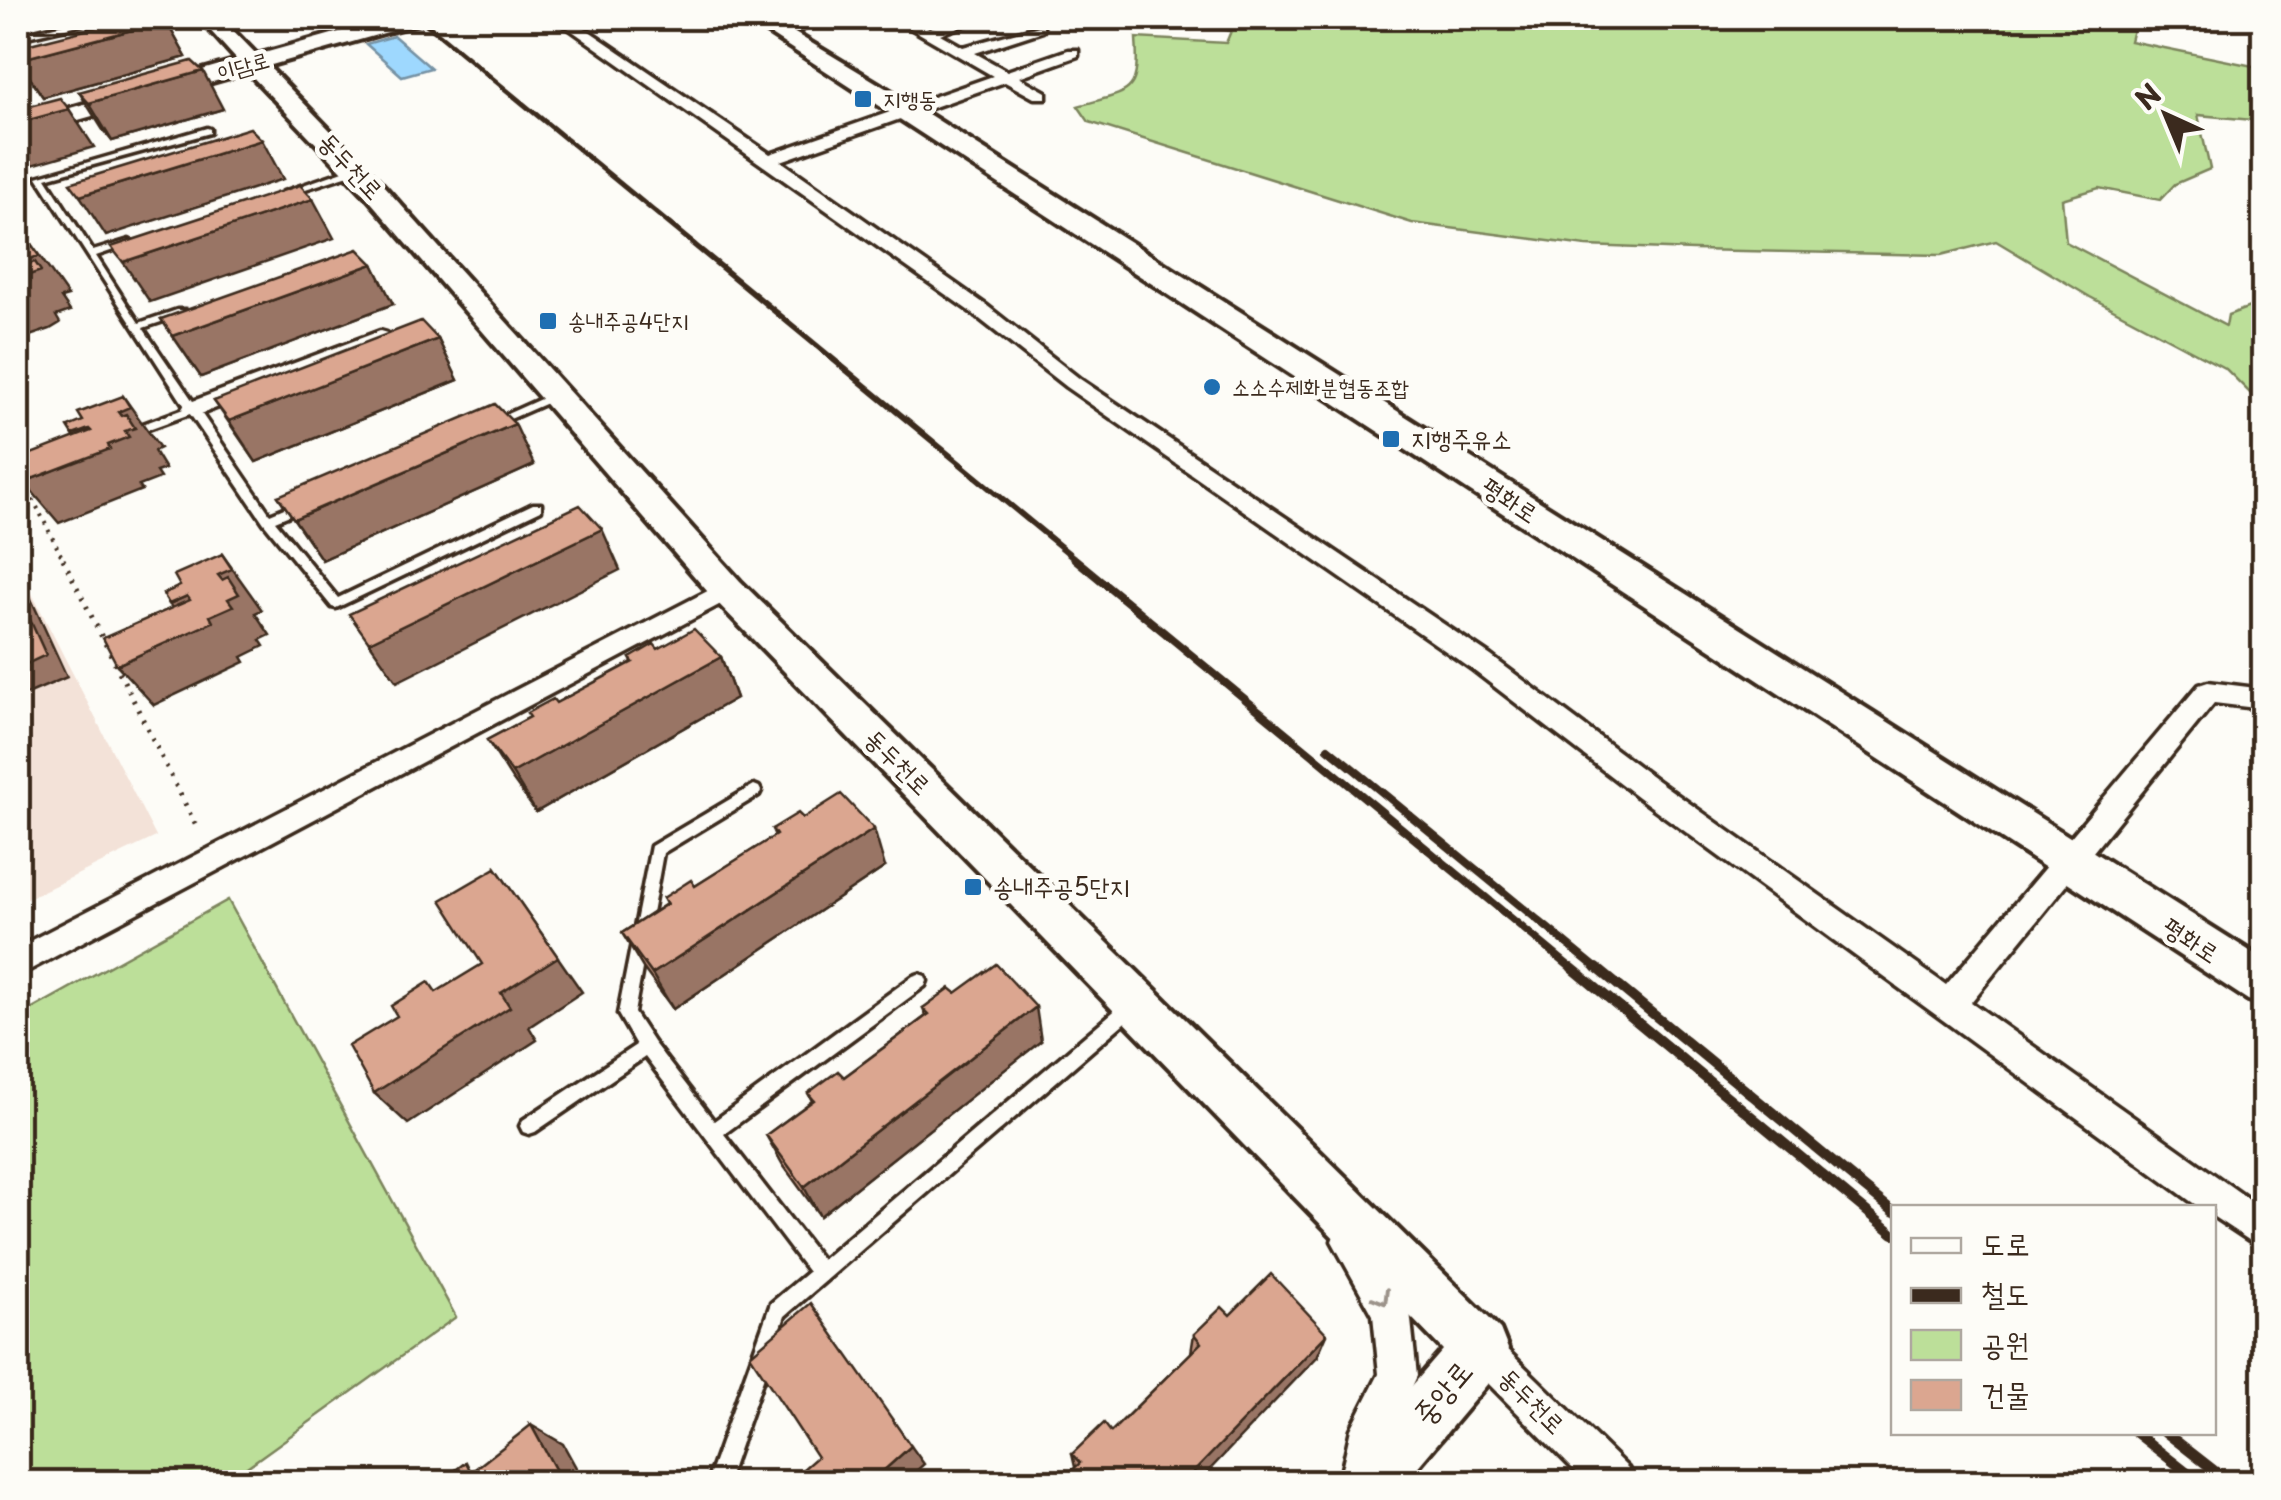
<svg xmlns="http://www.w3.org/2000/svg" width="2281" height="1500" font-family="'Playpen Sans','Poor Story',sans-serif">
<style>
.built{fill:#f3e2d8}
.green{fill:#bcdf99;stroke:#7c845c;stroke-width:2.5}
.water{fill:#9ed8fe;stroke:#7692a4;stroke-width:2.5}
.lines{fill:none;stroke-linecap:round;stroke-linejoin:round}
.lane-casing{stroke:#3b2a1e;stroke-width:7}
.street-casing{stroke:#3b2a1e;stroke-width:7}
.secondary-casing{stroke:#3b2a1e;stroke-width:8}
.path-far1{stroke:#3b2a1e;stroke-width:4;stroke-dasharray:2.5 6;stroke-linecap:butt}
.path{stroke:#3b2a1e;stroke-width:5;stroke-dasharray:2.5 8;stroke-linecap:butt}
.lane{fill:#fdfcf7;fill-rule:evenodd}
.street{fill:#fdfcf7;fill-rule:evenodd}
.secondary{fill:#fdfcf7;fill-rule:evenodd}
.rail-far3{stroke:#3b2a1e;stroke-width:5}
.rail-far2{stroke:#3b2a1e;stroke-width:6}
.rail-far1{stroke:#3b2a1e;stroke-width:8}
.rail{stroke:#3b2a1e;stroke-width:10}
.wall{fill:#bc8f7c;stroke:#3b2a1e;stroke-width:2.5}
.shaded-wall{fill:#997465;stroke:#3b2a1e;stroke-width:2.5}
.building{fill:#dba690;stroke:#3b2a1e;stroke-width:2.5}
.oneway{stroke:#9c938a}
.poi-dot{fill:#1f6fb2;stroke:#fdfcf7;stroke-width:4}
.labels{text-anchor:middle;stroke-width:9;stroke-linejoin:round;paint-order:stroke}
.far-street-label{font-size:22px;fill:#3b2a1e;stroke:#fdfcf7}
.far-poi-label{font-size:22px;fill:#3b2a1e;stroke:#fdfcf7;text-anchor:start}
.street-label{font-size:25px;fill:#3b2a1e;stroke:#fdfcf7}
.poi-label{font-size:25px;fill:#3b2a1e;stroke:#fdfcf7;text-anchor:start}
.near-street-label{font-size:30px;fill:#3b2a1e;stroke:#fdfcf7}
</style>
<rect width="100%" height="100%" fill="#fdfcf7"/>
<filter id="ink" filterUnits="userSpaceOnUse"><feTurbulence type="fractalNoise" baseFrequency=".01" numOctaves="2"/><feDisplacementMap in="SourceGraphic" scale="20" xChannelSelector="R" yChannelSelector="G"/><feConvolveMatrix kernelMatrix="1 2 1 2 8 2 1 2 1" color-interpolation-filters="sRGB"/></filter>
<g filter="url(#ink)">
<path class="built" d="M18,566l138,271 -138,66z"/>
<path class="green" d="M1166,18h265l24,12 91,-5 66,4 -9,-11h533l-6,23 133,27v53l-65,-6 12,54 -35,15 -15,16 -61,-12 -37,11 4,43 160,84 2,-11 35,-13v104l-37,-37 -136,-72 -94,-56 -55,14 -247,-5 -108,-4 -174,-23 -323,-101 -11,-16c52,-15 62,-9 58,-68l90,5 5,-12z
M228,900l228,417 -230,165h-208v-465z"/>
<path class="water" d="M394,36l37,32 -29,8 -36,-32z"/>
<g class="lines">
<defs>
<path id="lane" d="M88,18h8l-3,3 18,18v4h-6l-18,-20 -69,16v-8l4,3z
M207,128l3,1v4l-164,45 47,73 36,-11 5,3 -38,13 43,67 38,-13h8v4l-42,14 127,186 31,-13h8v6l-34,14 63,77 195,-94h8v6l-205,98 -4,-1 -68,-84 -74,-109 -58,21h-8v-4l62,-23 -149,-231z
M355,167l4,3 -1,2 -68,22 -7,-2z
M554,393l5,3 -1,2 -64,28 -4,1 -5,-3z
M754,785l5,2 2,4 -2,4 -96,58 -29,160 19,29 61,79 199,-145 6,-2 6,2 2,5 -2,5 -201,148 98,126 304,-259 6,-2 6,2 2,5 -2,5 -353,305 -58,166h-20l64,-179 37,-31 -163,-215 -110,75 -6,2 -6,-2 -3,-6 3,-6 113,-75 -18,-31 33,-168z"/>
<path id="street" d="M554,18h16l200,136 223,-78 -100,-58h17l19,10 34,-10h21l-44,16 23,13 80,-22v6l-68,22 32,18 61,-21h10v6l-59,21 27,15v6h-12l-29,-16 -224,79 205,144 94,74 411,277 167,125 288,204 253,-300 9,-3 56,7v20l-50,-6 -243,299 293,208v40l-50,-33v-9h-14l-562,-411 -165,-127 -407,-283 -94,-74z
M814,18h20l-53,19 -7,-4z
M380,331l7,2v8l-186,73 -8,2 -11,-7 3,-5z
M727,581l12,9 -3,6 -718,380v-29z
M1350,1223l13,5 41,70 6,13 7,65 -27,57 -11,49h-40l12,-53 28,-55 -6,-59 -41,-74 5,-13z
M1480,1330l13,6 135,132 6,14h-48l-119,-120 -6,-13 6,-13z"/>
<path id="secondary" d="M199,18h22l36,37 132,-37h32l-2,5 -151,43 114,118 358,397 760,748 8,20 -8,20 -95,113h-66l8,-21 96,-111 -729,-751 -350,-405 -116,-122 -230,65v-14l219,-63z
M745,18h25l147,89 1347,853v45l-16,-5z"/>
</defs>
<use href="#lane" class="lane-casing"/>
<use href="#street" class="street-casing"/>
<use href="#secondary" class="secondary-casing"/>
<path class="path-far1" d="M18,469l46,92"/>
<path class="path" d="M63,559l134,269"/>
<use href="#lane" class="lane"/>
<use href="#street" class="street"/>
<use href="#secondary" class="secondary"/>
<path class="rail-far3" d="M419,18l276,227"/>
<path class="rail-far2" d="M692,243l386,318"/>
<path class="rail-far1" d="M1075,559l500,412
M1328,748l272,223"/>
<path class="rail" d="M1572,968l322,266
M1597,968l297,244
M2135,1432l64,50
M2165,1432l64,50"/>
</g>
<path class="wall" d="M166,21l20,36 -143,40 -25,-37v-13z
M79,92l144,17 -111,32 -9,-11z
M373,264l20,40 -192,73 -40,-58z
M438,339l20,41 -202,82 -42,-61z
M534,465l-212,95 -44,-64z
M658,649l63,8 15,41 -200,114 -24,-33 -25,-39 145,-78 -2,-4z
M803,818l82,49 -212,142 -30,-41 -21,-35 44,-29 -3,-6 32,-12 80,-50 -3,-7z
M956,993l85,48 -221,175 -37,-51 -17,-30 46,-34 -4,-8 36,-16 82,-61 -3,-8z
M1230,1315l87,42 -242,110 -3,-13 39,-22 80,-79 3,-19z"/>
<path class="shaded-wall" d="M31,18h19l-16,4z
M166,21l20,36 -143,40 -25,-37z
M203,71l20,38 -111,32 -23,-38z
M18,92l6,10 -6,2z
M69,109l25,38 -76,22v-46z
M262,140l21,39 -177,57 -26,-40z
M313,199l21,39 -184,64 -27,-40z
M22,231l46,65 -7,2 9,13 -14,5 4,7 -10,6 -32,11v-51l8,-13v-16z
M373,264l20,40 -192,73 -28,-41z
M438,339l20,41 -202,82 -27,-41z
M123,396l37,52 -6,3 11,18 -9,3 4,6 -21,8 3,4 -83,33 -35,-41 66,-26 -17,-21 16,-6 19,16 17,-14 -7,-19z
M515,424l19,41 -212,95 -28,-41z
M602,529l18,41 -223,112 -28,-40z
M222,554l40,56 -7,3 15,22 -10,5 4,6 -22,11 3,5 -91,43 -37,-40 74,-34 -22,-27 18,-8 23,20 18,-17 -10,-24z
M18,578l7,8 42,91 -49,21z
M721,657l15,41 -200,114 -24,-39z
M874,829l11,38 -212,142 -21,-35z
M496,868l86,124 -53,35 8,13 -129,84 -34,-31 127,-100z
M1036,1007l5,34 -221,175 -16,-29z
M1327,1334l-10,23 -119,125h-14z
M531,1425l32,19 21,38h-22z
M911,1446l13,18 -20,18h-33z"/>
<path class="building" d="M133,18h30l3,3 -148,39v-13z
M192,61l11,10 -114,32 -10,-11z
M60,98l9,11 -51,14v-14z
M250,128l12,12 -182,56 -10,-13z
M300,185l13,14 -190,63 -12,-15z
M22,231l17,25 -13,4 2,4 7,-2 6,9 -15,5 4,6 -12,7v-57z
M358,249l15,15 -200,72 -12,-17z
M421,321l17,18 -209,82 -15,-20z
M123,396l7,11 -12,5 3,4 5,-2 9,14 -10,3 4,6 -21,8 2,4 -86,33 -6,-11v-12l73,-28 -2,-2 -16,6 -5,-8 15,-6 -5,-8z
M495,404l20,20 -221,95 -16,-23z
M580,505l22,24 -233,113 -20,-28z
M222,554l10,15 -14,6 4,5 6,-3 11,17 -11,5 5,7 -23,10 3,6 -96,43 -14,-27 87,-38 -3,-4 -18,8 -6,-10 17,-8 -6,-11z
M18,593l28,62 -28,13z
M694,629l27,28 -209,116 -25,-33 43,-23 -3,-4 26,-14 3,4 77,-41 -3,-4 24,-14 4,5z
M841,794l33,35 -222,145 -30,-41 45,-29 -4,-6 28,-18 4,6 81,-51 -4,-6 26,-16 5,5z
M496,868l62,89 -57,36 9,14 -136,86 -26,-47 49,-30 -6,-10 38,-24 7,10 46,-28 -41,-64z
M996,964l40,43 -232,180 -38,-52 48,-35 -6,-7 30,-22 6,6 85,-63 -6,-6 27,-20 6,5z
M1271,1274l56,60 -143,148h-124l20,-19 -8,-9 32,-31 7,9 90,-89 -7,-9 28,-27 8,8z
M811,1303l100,143 -40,36h-83l29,-25 -67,-102z
M531,1425l31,57h-122l26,-20 5,10z"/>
<defs><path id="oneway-chevron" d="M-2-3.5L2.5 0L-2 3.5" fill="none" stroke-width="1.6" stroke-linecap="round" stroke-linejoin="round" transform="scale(2.5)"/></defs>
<use class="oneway" href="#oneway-chevron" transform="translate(1382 1298) rotate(59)"/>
</g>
<g class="poi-dot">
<rect x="853" y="89" width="20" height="20" rx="5"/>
<rect x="538" y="311" width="20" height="20" rx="5"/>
<circle cx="1212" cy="387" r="10"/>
<rect x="1381" y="429" width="20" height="20" rx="5"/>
<rect x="963" y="877" width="20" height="20" rx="5"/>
</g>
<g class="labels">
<g class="far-street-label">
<text transform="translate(243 66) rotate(-16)" y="8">이담로</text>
</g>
<g class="far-poi-label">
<text x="883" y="107">지행동</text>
<text x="568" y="329">송내주공4단지</text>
<text x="1232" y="395">소소수제화분협동조합</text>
</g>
<g class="street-label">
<text transform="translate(351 166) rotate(47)" y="9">동두천로</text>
<text transform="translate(1510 500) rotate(33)" y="9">평화로</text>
<text transform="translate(898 762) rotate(45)" y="9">동두천로</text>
<text transform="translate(2191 940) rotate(33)" y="9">평화로</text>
<text transform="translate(1532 1401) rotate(45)" y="9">동두천로</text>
</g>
<g class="poi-label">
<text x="1411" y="448">지행주유소</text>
<text x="993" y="896">송내주공5단지</text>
</g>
<g class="near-street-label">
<text transform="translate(1443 1393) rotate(-50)" y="10">중앙로</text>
</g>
</g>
<rect width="2281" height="1500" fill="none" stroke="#fdfcf7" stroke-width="60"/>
<rect x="30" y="30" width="2221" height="1440" fill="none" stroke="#3b2a1e" stroke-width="4" filter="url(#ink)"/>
<rect x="1891" y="1205" width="325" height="230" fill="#fdfcf7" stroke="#afa8a0" stroke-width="2.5"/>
<rect x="1911" y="1238" width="50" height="15" fill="#fdfcf7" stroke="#afa8a0" stroke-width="2.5"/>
<text x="1981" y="1255" font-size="30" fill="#3b2a1e">도로</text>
<rect x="1911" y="1288" width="50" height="15" fill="#3b2a1e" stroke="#afa8a0" stroke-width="2.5"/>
<text x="1981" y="1305" font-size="30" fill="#3b2a1e">철도</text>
<rect x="1911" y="1330" width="50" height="30" fill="#bcdf99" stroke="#afa8a0" stroke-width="2.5"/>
<text x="1981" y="1355" font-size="30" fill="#3b2a1e">공원</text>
<rect x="1911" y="1380" width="50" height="30" fill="#dba690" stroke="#afa8a0" stroke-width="2.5"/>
<text x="1981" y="1405" font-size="30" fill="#3b2a1e">건물</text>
<g transform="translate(2166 115) rotate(316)" stroke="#fdfcf7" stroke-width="8" paint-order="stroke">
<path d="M0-8L18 38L0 25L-18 38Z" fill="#3b2a1e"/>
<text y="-15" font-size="28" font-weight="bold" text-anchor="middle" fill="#3b2a1e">N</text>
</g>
</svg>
